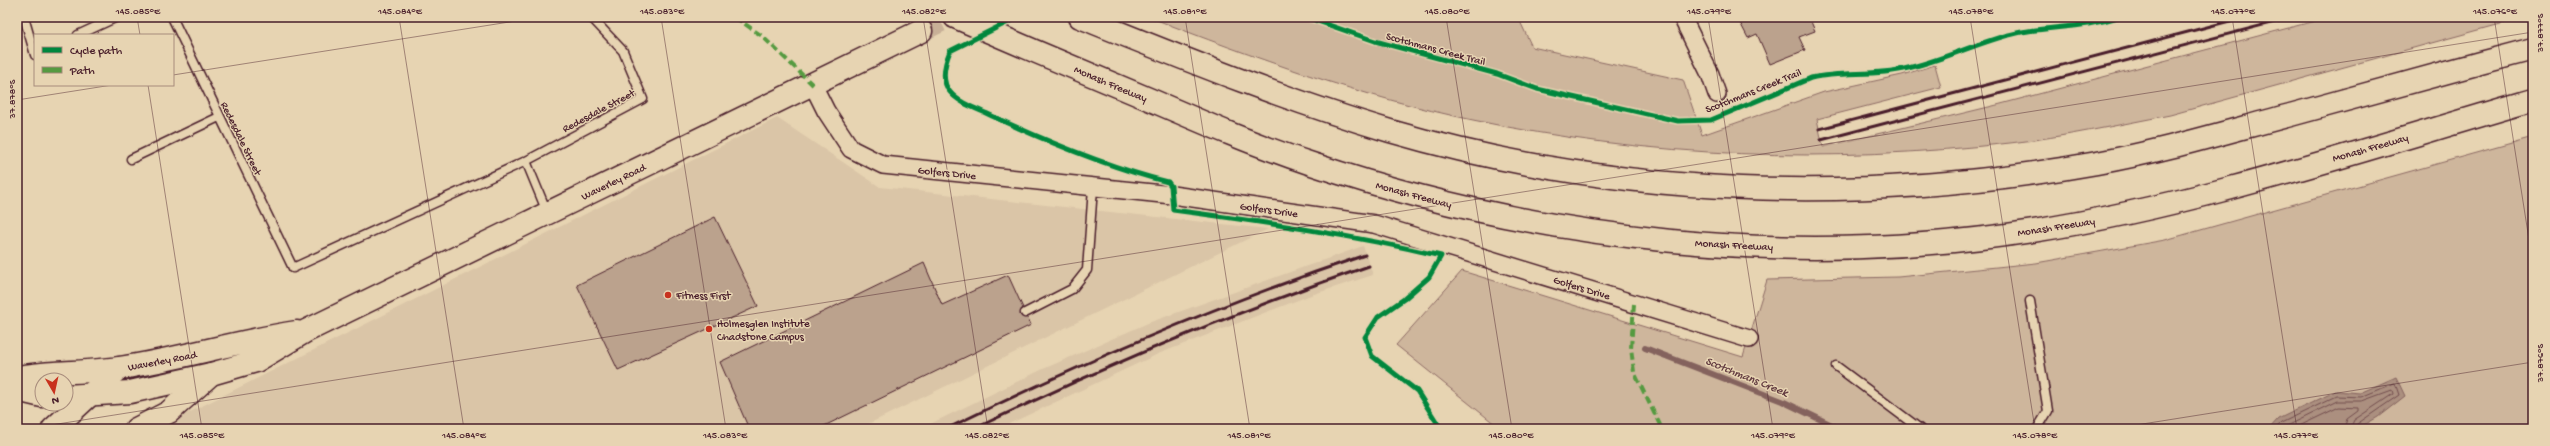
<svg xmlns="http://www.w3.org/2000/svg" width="2550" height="446" font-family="'Gochi Hand',sans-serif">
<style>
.built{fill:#dac5a7}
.green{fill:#ceb69c;stroke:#8c6a64}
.water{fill:#ab8f7f;stroke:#84625d}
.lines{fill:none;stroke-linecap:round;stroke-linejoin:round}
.shore{stroke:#714c4d;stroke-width:1}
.stream{stroke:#84625d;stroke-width:6}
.building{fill:#bba28d;stroke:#4a1f2b}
.primary-tunnel{stroke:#c8b097;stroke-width:22;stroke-dasharray:22 11;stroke-linecap:butt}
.lane-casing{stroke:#4a1f2b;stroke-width:11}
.street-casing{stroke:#4a1f2b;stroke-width:20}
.secondary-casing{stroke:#4a1f2b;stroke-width:25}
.primary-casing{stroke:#4a1f2b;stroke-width:25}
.highway-casing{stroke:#4a1f2b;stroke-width:25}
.lane{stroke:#e7d4b2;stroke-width:8}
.street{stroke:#e7d4b2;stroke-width:17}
.secondary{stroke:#e7d4b2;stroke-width:22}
.primary{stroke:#e7d4b2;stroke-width:22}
.highway{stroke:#e7d4b2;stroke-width:22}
.rail{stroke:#4a1f2b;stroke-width:3}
.quiet{stroke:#559a41;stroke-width:4;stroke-dasharray:8 4;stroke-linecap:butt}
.cycleway-casing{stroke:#e7d4b2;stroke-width:8}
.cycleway{stroke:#00873e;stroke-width:5}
.ticks{fill:none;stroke:#4a1f2b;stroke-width:1;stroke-opacity:0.45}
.poi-dot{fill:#c8321e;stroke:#e7d4b2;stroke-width:1.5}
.labels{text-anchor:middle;stroke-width:3;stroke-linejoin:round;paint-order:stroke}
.street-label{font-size:11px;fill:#4a1f2b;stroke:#e7d4b2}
.poi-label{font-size:11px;fill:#4a1f2b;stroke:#e7d4b2;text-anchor:start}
.water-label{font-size:12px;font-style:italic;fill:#623b40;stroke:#e7d4b2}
.neatline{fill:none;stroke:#4a1f2b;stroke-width:1.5}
.ticks-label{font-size:10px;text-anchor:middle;fill:#4a1f2b}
</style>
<rect width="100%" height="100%" fill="#e7d4b2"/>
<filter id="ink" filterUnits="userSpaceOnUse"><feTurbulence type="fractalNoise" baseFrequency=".025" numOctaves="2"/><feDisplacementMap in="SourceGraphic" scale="8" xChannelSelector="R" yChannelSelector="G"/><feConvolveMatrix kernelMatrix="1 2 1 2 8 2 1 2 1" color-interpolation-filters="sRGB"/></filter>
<g filter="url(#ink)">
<path class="built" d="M777,118l103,69 388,42 -410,200h-702z
M1363,246l10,29 -62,20 -153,59 -160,75h-78l121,-59 107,-47z"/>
<path class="green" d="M1149,17h369l14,30 151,33 19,55 122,-43 78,-17 33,-10 6,22 -124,32 6,28 174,-42 333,-88h196l-356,98c-53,10 -106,22 -160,28 -180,21 -359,15 -537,-23 -111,-23 -218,-62 -324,-103z
M2533,137v292h-1032l-105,-84 66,-74 281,86 24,-77 131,-3 138,-14 129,-23z"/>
<path class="water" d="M2396,377l9,19 -27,21 -21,12h-88l9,-10 58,-28 24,2z"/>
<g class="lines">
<path class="shore" d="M2275,429l6,-6 56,-27 24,1 34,-14 4,12 -42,29 -1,5
M2281,429l57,-28h24l30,-11 1,4 -39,26 -4,9
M2293,429l46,-22 19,1v3l-11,8 -3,10"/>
<path class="stream" d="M1645,348l137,53 58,28"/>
</g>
<path class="building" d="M1737,17h72l6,14 -16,6 6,13 -35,14 -13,-30 -9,4z
M715,217l43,89 -140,64 -41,-85z
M924,263l18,42 66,-30 15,33 -3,7 8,3 3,7 -213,104h-69l-29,-67z"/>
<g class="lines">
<path class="primary-tunnel" d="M921,31l28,-14"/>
<defs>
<path id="lane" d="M24,17l11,38
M172,17l121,251 233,-107 117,-62 -20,-48 -32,-34
M78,35l39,-18
M131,159l88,-42
M526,161l21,51
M2030,301l18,110 -11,18
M1025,313l47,-24 15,-19 6,-82
M1836,366l84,63"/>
<path id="street" d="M1682,17l28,57 7,20
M813,85l13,26 25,38 32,16 289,30 202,29 375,115"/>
<path id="secondary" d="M53,429l66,-61
M136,429l33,-17 42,-38"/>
<path id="primary" d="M17,377c34,-6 69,-4 103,-9 60,-9 117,-27 177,-36
M17,390l25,6
M66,396l64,-4 81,-18 45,-13 50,-30 615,-300"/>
<path id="highway" d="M955,17c65,28 131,56 196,83 53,23 106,46 161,64 229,77 481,105 721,67 170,-27 334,-83 500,-131
M1080,17c102,41 205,83 310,114 229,67 473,74 707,32 67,-12 132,-32 197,-49 79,-22 159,-44 239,-65"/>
</defs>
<use href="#lane" class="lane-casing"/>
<use href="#street" class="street-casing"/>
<use href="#secondary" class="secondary-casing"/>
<use href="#primary" class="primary-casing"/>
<use href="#highway" class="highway-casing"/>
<use href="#lane" class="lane"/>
<use href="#street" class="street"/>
<use href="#secondary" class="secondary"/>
<use href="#primary" class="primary"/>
<use href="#highway" class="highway"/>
<path class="rail" d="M1819,129l426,-112
M1821,140l473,-123
M946,429c137,-67 275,-126 419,-174
M974,429c128,-62 260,-117 395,-163"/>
<path class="quiet" d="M735,17l27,19 51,49
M1634,304l-3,44 3,24 28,57"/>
<defs>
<path id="cycleway" d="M1018,17l-68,34c-5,12 -10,29 0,41 10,12 28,17 42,24 56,26 116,51 176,66l3,4 2,24c91,12 179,25 268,46l-12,21 -25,22 -26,18 -13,20 7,19 45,35 24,38
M1306,17l69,24 122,33 40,15 141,32 33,-1 100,-42c31,-7 63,-2 93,-9 39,-8 75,-28 113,-36 34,-7 68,-5 101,-16"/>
</defs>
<use href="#cycleway" class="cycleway-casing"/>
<use href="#cycleway" class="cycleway"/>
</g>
</g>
<path class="ticks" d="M137,17l3,18M399,17l65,412M661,17l65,412M923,17l65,412M1185,17l65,412M1446,17l66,412M1708,17l65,412M1970,17l65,412M2232,17l65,412M2494,17l39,248M173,75l368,-58M148,85l54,344M17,100l95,-15M26,429l2507,-397M2111,429l422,-67"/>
<g class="poi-dot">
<circle cx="668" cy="295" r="4"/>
<circle cx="709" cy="329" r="4"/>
</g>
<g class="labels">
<g class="street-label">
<text transform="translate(1436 48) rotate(15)" y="4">Scotchmans Creek Trail</text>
<text transform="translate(1111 83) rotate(23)" y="4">Monash Freeway</text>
<text transform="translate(1753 90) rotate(-22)" y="4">Scotchmans Creek Trail</text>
<text transform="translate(598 110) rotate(-28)" y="4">Redesdale Street</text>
<text transform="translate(242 138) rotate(64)" y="4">Redesdale Street</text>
<text transform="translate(2370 147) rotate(-16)" y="4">Monash Freeway</text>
<text transform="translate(947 172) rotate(6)" y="4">Golfers Drive</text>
<text transform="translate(613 181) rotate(-26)" y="4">Waverley Road</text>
<text transform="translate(1414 194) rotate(15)" y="4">Monash Freeway</text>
<text transform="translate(1269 209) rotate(8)" y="4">Golfers Drive</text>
<text transform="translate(2056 226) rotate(-9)" y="4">Monash Freeway</text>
<text transform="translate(1734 244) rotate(3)" y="4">Monash Freeway</text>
<text transform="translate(1582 287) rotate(17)" y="4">Golfers Drive</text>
<text transform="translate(162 360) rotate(-11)" y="4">Waverley Road</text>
</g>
<g class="poi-label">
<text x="676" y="299">Fitness First</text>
<text x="717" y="327">Holmesglen Institute<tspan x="717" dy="13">Chadstone Campus</tspan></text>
</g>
<g class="water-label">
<text transform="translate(1747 376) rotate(22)" y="4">Scotchmans Creek</text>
</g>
</g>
<rect width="2550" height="446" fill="none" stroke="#e7d4b2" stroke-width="44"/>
<rect x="34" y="34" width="140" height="52" fill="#e7d4b2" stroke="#a88c7c"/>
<rect x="42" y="47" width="20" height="6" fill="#00873e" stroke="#a88c7c"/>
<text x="70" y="54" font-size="12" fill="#4a1f2b">Cycle path</text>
<rect x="42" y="67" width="20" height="6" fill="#559a41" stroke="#a88c7c"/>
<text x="70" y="74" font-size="12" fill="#4a1f2b">Path</text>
<g transform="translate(54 392) rotate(171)"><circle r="19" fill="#e7d4b2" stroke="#a88c7c"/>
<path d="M0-3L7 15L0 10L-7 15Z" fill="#c8321e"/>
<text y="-6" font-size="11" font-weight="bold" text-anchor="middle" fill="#4a1f2b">N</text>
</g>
<rect x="22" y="22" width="2506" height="402" class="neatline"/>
<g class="ticks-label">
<text x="138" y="14">145.085°E</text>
<text x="400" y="14">145.084°E</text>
<text x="662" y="14">145.083°E</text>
<text x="924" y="14">145.082°E</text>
<text x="1185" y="14">145.081°E</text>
<text x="1447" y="14">145.080°E</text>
<text x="1709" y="14">145.079°E</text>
<text x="1971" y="14">145.078°E</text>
<text x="2233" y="14">145.077°E</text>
<text x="2495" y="14">145.076°E</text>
<text transform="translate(2539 33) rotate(-90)" y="4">37.877°S</text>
<text transform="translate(11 99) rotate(-90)" y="4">37.878°S</text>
<text transform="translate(2539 363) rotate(-90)" y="4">37.876°S</text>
<text x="202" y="438">145.085°E</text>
<text x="464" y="438">145.084°E</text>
<text x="725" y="438">145.083°E</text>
<text x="987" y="438">145.082°E</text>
<text x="1249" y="438">145.081°E</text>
<text x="1511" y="438">145.080°E</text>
<text x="1773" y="438">145.079°E</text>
<text x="2035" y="438">145.078°E</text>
<text x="2296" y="438">145.077°E</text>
</g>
</svg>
